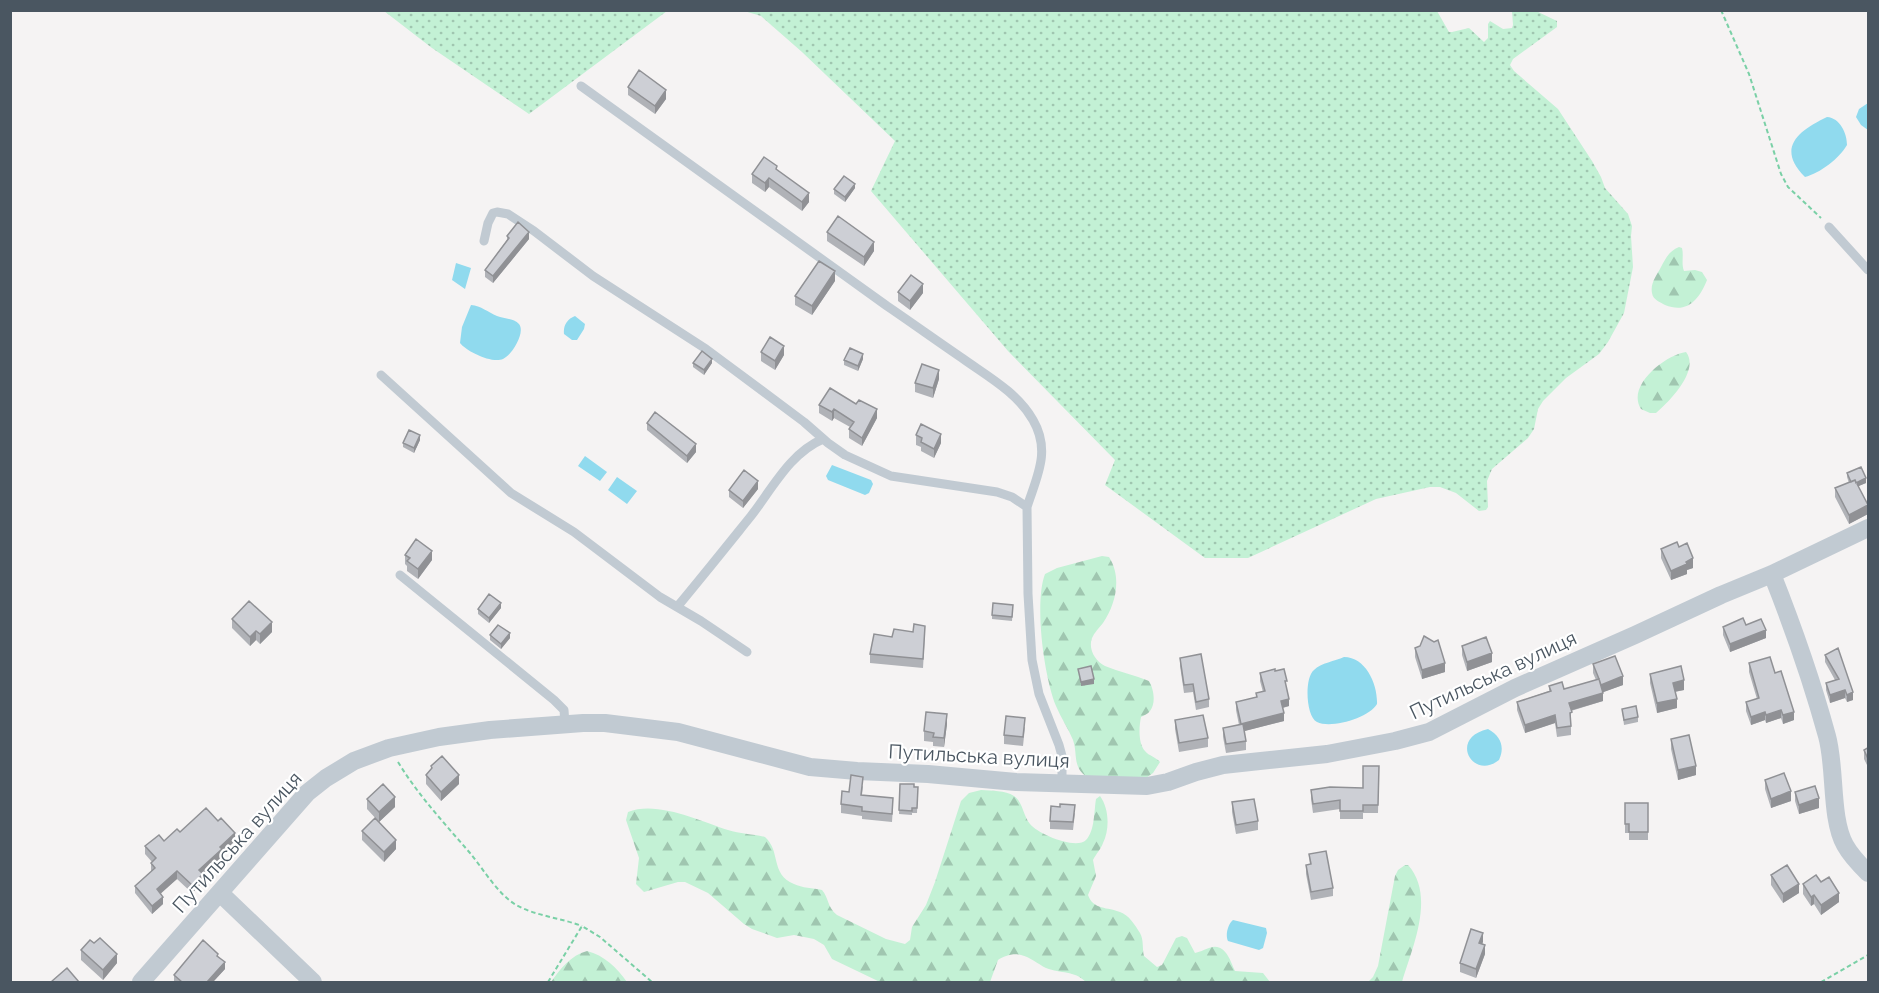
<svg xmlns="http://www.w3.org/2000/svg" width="1879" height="993" font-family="Raleway,sans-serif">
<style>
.green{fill:url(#green-dots)}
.forest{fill:url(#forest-firs)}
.water{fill:#90daee}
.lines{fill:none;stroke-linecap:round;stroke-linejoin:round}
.path{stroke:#7ad0a6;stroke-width:2;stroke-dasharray:4.5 3;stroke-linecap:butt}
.lane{stroke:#c1cad2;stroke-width:9}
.street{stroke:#c1cad2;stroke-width:18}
.wall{fill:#b0b2b7}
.shaded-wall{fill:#909195}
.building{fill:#cdcfd5;stroke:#909195;stroke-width:1.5}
.labels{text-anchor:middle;stroke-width:4.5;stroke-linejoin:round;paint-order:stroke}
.street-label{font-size:20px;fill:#4a5661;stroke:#fff}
</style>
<defs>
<pattern id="green-dots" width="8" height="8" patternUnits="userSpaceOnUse" patternTransform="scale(1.5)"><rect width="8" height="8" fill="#c3f1d5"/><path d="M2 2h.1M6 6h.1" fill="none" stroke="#a0c6b0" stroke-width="1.8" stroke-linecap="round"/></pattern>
<pattern id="forest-firs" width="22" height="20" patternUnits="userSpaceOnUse" patternTransform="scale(1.5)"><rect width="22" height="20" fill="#c3f1d5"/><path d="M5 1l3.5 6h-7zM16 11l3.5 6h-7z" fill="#a0c6b0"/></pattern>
</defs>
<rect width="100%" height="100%" fill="#f5f3f3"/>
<path class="green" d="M384,11h283l-138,103 -97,-66z
M1437,11l12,21h3l17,-4 15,14 4,-4v-14l2,-3 13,8 9,-1 1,-3 -1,-14h24l21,10v6l-44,32 -3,6 4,6 44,38 34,52 9,16 4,11 23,26 4,12 -1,10 2,31 -9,46 -16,29 -9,12 -33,24 -23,23 -5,8 -4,20 -6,9 -36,31 -5,12 1,26 -2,3 -7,1 -23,-18 -16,-6h-10l-54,12 -128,59h-43l-100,-73 10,-25 -107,-109 -137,-160 24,-50 -93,-89 -41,-36 -17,-5z"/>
<path class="forest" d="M1679,247l3,1c2,8 -1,15 2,23l11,-1 7,2 5,8c-8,20 -20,34 -42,25 -5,-3 -12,-5 -13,-12 -2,-10 5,-18 9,-26 5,-9 8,-16 18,-20z
M1686,352c14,18 -16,49 -30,61h-6l-9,-4c-15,-23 24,-54 45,-57z
M1102,556l7,1c13,20 7,47 -6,66 -4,5 -9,10 -11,15 -4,11 3,23 13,28 14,6 30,9 44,15 5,8 7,23 1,30 -2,3 -6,4 -9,6 -2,10 -3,26 4,34 4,5 11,6 15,11l-7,11 -7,5 -59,-1c-15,-10 -9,-23 -14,-37 -5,-12 -12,-22 -17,-34 -12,-29 -22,-103 -11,-132l12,-6z
M981,790c11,1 24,0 33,6 9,6 9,20 16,28 8,10 46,26 56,16 9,-9 8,-30 10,-41l4,-3c9,12 10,33 3,47 -2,6 -7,11 -10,17l3,16 -8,19c5,15 20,12 32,17 9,3 15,13 20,21 4,7 2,15 4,23l13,11 5,-2 14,-27 6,-2 5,2 8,15c5,-1 8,-3 14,-5 16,-6 21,12 26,23l28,2 7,9h-184c-12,-12 -25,-8 -40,-14 -8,-4 -16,-11 -25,-13 -8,-2 -17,1 -23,5l-8,22h-110l-48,-23 -8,-14 -10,-6 -20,-4 -17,3 -25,-9 -8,-5 -36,-31 -23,-11h-7l-34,10 -8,-8 3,-26 -13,-38 2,-8c28,-12 73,9 100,18 12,4 25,4 37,7 16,14 5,37 29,47 8,4 19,4 28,6 7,8 5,17 15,25l49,24 19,5 5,-4 2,-13 14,-22 9,-23 26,-81 8,-8z
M1405,865h3c28,31 4,83 -6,117h-34l5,-5 5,-11 17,-90 3,-6z
M587,951c17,4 30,17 40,31h-76c8,-12 20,-27 36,-31z"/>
<path class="water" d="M1868,103v27l-7,-5 -5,-8 3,-8z
M1827,117c13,1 20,16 20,28 -8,14 -27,28 -42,32 -29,-29 -7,-46 22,-60z
M456,263l15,5 -6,21 -13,-9z
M471,305c10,1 17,7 26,11 7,3 17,2 22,8 7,9 -8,32 -16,35 -11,5 -37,-8 -43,-16l2,-16z
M575,316l10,8 -1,5 -7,11h-5l-8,-6c-1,-8 3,-15 11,-18z
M585,456l22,16 -7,9 -22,-15z
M832,465l39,15 2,4 -4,9 -4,2 -37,-15 -2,-4z
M617,477l20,14 -10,13 -19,-14z
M1344,657c22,0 34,28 33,47 -8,14 -46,25 -60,18 -11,-5 -13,-44 -3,-52 7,-7 21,-9 30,-13z
M1488,729c13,7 17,18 11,31 -26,21 -51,-22 -11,-31z
M1233,920l33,8 1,5 -4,15 -4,2 -31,-9c-3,-6 0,-17 5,-21z"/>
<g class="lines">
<path class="path" d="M1721,10l28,64 32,100 7,13 33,31
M398,762c20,33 47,62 72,91 14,17 27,40 46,52 20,11 45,13 66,21
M548,982l34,-56 18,11 52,45
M1821,982l47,-27"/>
<path class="lane" d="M581,86c103,73 204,147 306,220 25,17 50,35 75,52 25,18 55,34 71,62 18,31 4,56 -6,87
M1829,227l39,43
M484,241l4,-18 5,-10 4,-1 11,2 26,17 59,45 113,73 98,73 24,21 17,12 46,21 106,16 15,5 15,10 1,87 4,66 7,34 20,51 3,11v27
M381,375l130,118 63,39 86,65 41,24 46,31
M400,575l154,125 10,10 1,14
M677,607c25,-30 49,-60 74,-91 21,-27 39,-63 72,-77"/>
<path class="street" d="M1772,574c21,53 40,107 55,162 9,32 3,82 18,109 6,11 15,20 23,28
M220,893l93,89
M141,982l166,-189 19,-15 28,-17 35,-13 50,-11 51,-7 93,-7h22l73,9 132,35 47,4 71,3 88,8 131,4 21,-4 28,-10 27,-7 104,-11 68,-13 34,-9 86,-44 120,-53 86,-40 51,-21 96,-46"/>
</g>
<path class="wall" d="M628,87l38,12 -11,15 -27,-19z
M777,170l32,32 -7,9 -33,-24 -4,5 -13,-9v-9z
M855,188l-10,14 -11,-8v-5z
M827,232l47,19 -10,15 -37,-25z
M507,236l22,3 -36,44 -8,-6v-7l22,-30z
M835,281l-23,34 -17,-10v-9z
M898,292l25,1 -13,17 -12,-9z
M761,352l23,3 -9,15 -14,-9z
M863,359l-5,12 -14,-6v-5z
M693,363h19l-8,12 -11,-8z
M939,379l-6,19 -18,-6v-9z
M819,405l58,13 -15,28 -13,-8v-9l1,-2 -16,-9 -2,3 -13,-8z
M647,423l49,29 -9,11 -40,-33z
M916,435l25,8 -7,15 -13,-7v-4l-5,-2z
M420,440l-6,13 -11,-6v-4z
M1847,473l19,10 -8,3 10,28 -19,10 -14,-27v-9l14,-5 -2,-6z
M758,489l-15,19 -14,-11v-7z
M1679,547l14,21 -6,2v4l-16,6 -10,-22v-9z
M405,555l27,5 -14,19 -11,-8v-5l-2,-2z
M1013,605l-1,16 -20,-2v-4z
M501,608l-12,15 -11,-9v-5z
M232,619l40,13 -12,12 -4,-4 -6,6 -18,-18z
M1723,627l43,11 -36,14 -7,-17z
M925,634l-2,34 -53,-5v-9l22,-17z
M490,635l20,3 -9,11 -11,-9z
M1462,646l30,16 -25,9 -5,-16z
M1415,648l30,24 -23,7 -7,-22z
M1825,655l28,45 -6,2 -2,-4 -15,5 -4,-13v-7l9,-3 -10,-18z
M1180,658l29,41v8l-13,3 -3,-18 -9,1 -4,-27z
M1749,663l26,10 19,47 -11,4 -2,-6 -15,5 -1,-3 -14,5 -5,-14v-9l11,-3 -8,-27z
M1593,664l30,21 -20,7v9l-32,10v24l-14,2 -2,-14 -30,10 -8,-23v-8l32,-11v-5l15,3 32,-9 -3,-7z
M1275,671l12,18 2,17 -6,2 1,13 -40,10 2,10v9l-20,3 -3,-16v-9l16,-3 -3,-15v-8l20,-5v-4l7,-1 -3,-11v-8z
M1650,674l34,16 -9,2 2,16 -20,5 -7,-30z
M1622,709l16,8v5l-14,3z
M1175,720l33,18v9l-29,5 -4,-23z
M947,724l-3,23 -11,-1v-4l-9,-1v-10z
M1025,727l-2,19 -19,-2v-9z
M1671,739l25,36 -18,5 -7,-31z
M1869,747v22l-5,-10v-9z
M431,766l28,18 -18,17 -15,-17v-9l5,-5z
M1379,766l-1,47h-15v6h-23v-10l-27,4 -2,-14v-9l52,-2z
M1765,780l26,21 -20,7 -6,-19z
M900,784l18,3 -1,26h-5v2l-13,-1z
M863,786l-1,9 31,11 -1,16 -30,-3v-3l-21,-3v-9l8,-12z
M1795,792l24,16 -20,6 -4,-13z
M367,799l28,8 -16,15 -12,-13z
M1232,802l26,19v9l-22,4 -4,-22z
M1625,803h23v37h-19v-7h-4z
M1075,813l-2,17 -23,-1v-8z
M362,831l34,18 -12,13 -22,-22z
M164,841h71l-13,12v4l-19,17v8l-11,11 -15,-14 -17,14 3,11 -11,10 -17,-21v-7l17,-14 -1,-1v-8l1,-1 -7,-8v-8z
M1309,854l24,34v8l-22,4 -5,-26v-9h4z
M1771,875l28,18 -16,10 -12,-18z
M1821,882l18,20 -18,13 -7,-11 -3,2 -8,-12v-10z
M1483,942l-1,2 3,10 -9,24 -16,-6v-9z
M81,950l36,13 -14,17 -22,-20z
M218,956l7,13 -12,13h-39v-7z"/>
<path class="shaded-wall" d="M666,90v9l-11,15v-8z
M769,178v9l-4,5v-9z
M855,184v4l-10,14v-5z
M809,193v9l-7,9v-9z
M529,232v7l-36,44v-7z
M874,242v9l-10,15v-9z
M835,271v10l-23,34v-9z
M923,284v9l-13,17v-9z
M784,346v9l-9,15v-9z
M863,354v5l-5,12v-5z
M712,359v4l-8,12v-5z
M939,370v9l-6,19v-10z
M834,409v9l-2,3v-9z
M877,409v9l-15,28v-8z
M941,434v9l-7,15v-9z
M420,435v5l-6,13v-5z
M696,444v8l-9,11v-7z
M1866,478v5l-14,6v-5z
M758,481v8l-15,19v-7z
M1868,505v9l-19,10v-9z
M432,551v9l-14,19v-10z
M1693,558v10l-6,2v4l-16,6v-9l15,-9z
M501,603v5l-12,15v-5z
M272,622v10l-12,12v-10z
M1766,630v8l-36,14v-8z
M256,631v9l-6,6v-9z
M510,633v5l-9,11v-5z
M1492,653v9l-25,9v-9z
M1445,663v9l-23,7v-9z
M1623,676v9l-22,8v-8z
M1094,679v5l-13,2v-4z
M1684,680v10l-11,2v-9z
M1845,690v8l-15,5v-8z
M1853,692v8l-6,2v-7z
M1603,693v8l-34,10v-8z
M1289,699v7l-8,2v-7z
M1677,699v9l-20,5v-10z
M1781,710v8l-15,5v-8z
M1765,712v8l-14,5v-8z
M1794,712v8l-11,4v-9z
M1284,713v8l-43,11v-8z
M947,714v10l-3,23v-9z
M1555,715v8l-30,10v-8z
M1696,766v9l-18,5v-10z
M459,775v9l-18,17v-9z
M1791,791v10l-20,7v-9z
M395,797v10l-16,15v-10z
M1819,798v10l-20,6v-9z
M235,833v8l-13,12v4l-19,17v8l-11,11v-8l7,-15 21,-23z
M396,840v9l-12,13v-10z
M177,871v8l-20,18v-8z
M1799,884v9l-16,10v-9z
M1839,893v9l-18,13v-10z
M1814,895v9l-3,2v-9z
M163,897v7l-11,10v-8z
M1483,933v9l-4,10v-9z
M1485,945v9l-9,24v-9z
M117,954v9l-14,17v-10z
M225,962v7l-12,13h-6z"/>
<path class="building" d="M639,70l27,20 -11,16 -27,-19z
M764,157l13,9 -1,3 33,24 -7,9 -33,-24 -4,5 -13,-9z
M844,176l11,8 -10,13 -11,-8z
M838,216l36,26 -10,15 -37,-25z
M518,222l11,10 -36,44 -8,-6 24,-32 -2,-2z
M819,261l16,10 -23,35 -17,-10z
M911,275l12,9 -13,17 -12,-9z
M770,337l14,9 -9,15 -14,-9z
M850,348l13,6 -5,12 -14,-6z
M702,351l10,8 -8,11 -11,-7z
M922,364l17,6 -6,18 -18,-5z
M830,388l26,16 3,-4 18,9 -15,29 -13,-9 5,-7 -20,-13 -2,3 -13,-7z
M655,412l41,32 -9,12 -40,-33z
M921,424l20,10 -7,15 -13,-7 1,-4 -6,-3z
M409,430l11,5 -6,13 -11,-5z
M1861,467l5,11 -10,5 -1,-3 -4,2 -4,-9z
M744,470l14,11 -15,20 -14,-11z
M1855,480l13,25 -19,10 -14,-27z
M416,539l16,12 -14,18 -11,-8 3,-3 -5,-3z
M1677,542l2,5 8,-4 6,15 -7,4 1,2 -16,7 -10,-22z
M489,594l12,9 -12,15 -11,-9z
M249,601l23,21 -12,12 -4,-3 -6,6 -18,-18z
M993,603l20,2 -1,12 -20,-2z
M1743,618l3,7 15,-6 5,11 -36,14 -7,-17z
M914,624l11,2 -2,33 -53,-5 4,-20 18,3 2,-8 19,3z
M498,625l12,8 -9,11 -11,-9z
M1424,636l10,6 4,-2 7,23 -23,7 -7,-22 5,-2z
M1486,637l6,16 -25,9 -5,-16z
M1838,648l15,44 -6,3 -2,-5 -15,5 -4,-12 13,-4 -14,-24z
M1201,654l8,45 -13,3 -3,-18 -9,1 -4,-27z
M1615,656l8,20 -22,9 -2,-6 4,14 -34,10 3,9 -2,1 1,13 -14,2 -2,-13 -30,10 -8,-23 34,-11 -2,-5 13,-4 2,7 35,-10 -6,-15z
M1770,657l5,16 6,-2 13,41 -11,3 -2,-5 -15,5 -1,-3 -14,5 -5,-15 13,-4 -10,-35z
M1091,666l3,13 -13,3 -3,-13z
M1681,666l3,14 -11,3 4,16 -20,4 -7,-29z
M1275,669v2l9,-2 3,12h-2l4,18 -8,2 3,12 -43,11 -5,-22 21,-5 -1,-4 9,-2 -5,-18z
M1636,706l2,11 -14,3 -2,-11z
M926,712l21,2 -3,24 -11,-1 1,-4 -10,-2z
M1203,715l5,23 -29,5 -4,-23z
M1006,716l19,2 -2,19 -19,-2z
M1243,724l3,17 -20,3 -3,-16z
M1689,735l7,31 -18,4 -7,-31z
M1869,747v14l-5,-11z
M442,756l17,19 -18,17 -15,-17 6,-7 -1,-2z
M1363,766h16l-1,39h-15v6h-23v-11l-27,4 -2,-14 19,-3 33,1z
M1784,773l7,18 -20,8 -6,-19z
M851,775l12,2 -2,18 32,3 -1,16 -30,-3v-4l-21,-3 1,-13 7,1z
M383,784l12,13 -16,15 -12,-13z
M900,784h14v3h4l-1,21h-5v3l-13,-1z
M1815,786l4,12 -20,7 -4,-13z
M1254,799l4,22 -22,4 -4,-23z
M1625,803h23v29h-19v-8h-4z
M1060,804l15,1 -2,17 -23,-1 1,-15 9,1z
M206,808l12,13 3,-3 14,15 -15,14 2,2 -23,21 4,4 -11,11 -15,-14 -20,18 6,8 -11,9 -17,-20 20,-18 -4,-5 5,-5 -11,-12 14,-11 5,6 13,-12 3,3z
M375,818l21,22 -12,12 -22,-21z
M1326,851l7,37 -22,4 -5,-27 5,-1 -2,-10z
M1787,865l12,19 -16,10 -12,-19z
M1816,875l5,7 8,-5 10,16 -18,12 -7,-10 -3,2 -8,-13z
M1471,929l12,4 -4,10 6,2 -9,24 -16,-6z
M100,938l17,16 -14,16 -22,-20 9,-10 4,3z
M203,940l15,14 -1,2 8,6 -18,20h-25l-8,-7z
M67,968l12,14h-28z"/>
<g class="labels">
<g class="street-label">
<text transform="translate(1493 675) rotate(-25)" y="7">Путильська вулиця</text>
<text transform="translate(979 756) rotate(3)" y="7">Путильська вулиця</text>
<text transform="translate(237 842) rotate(-48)" y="7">Путильська вулиця</text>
</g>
</g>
<rect width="1879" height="993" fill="none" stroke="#4a5661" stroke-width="24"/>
</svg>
